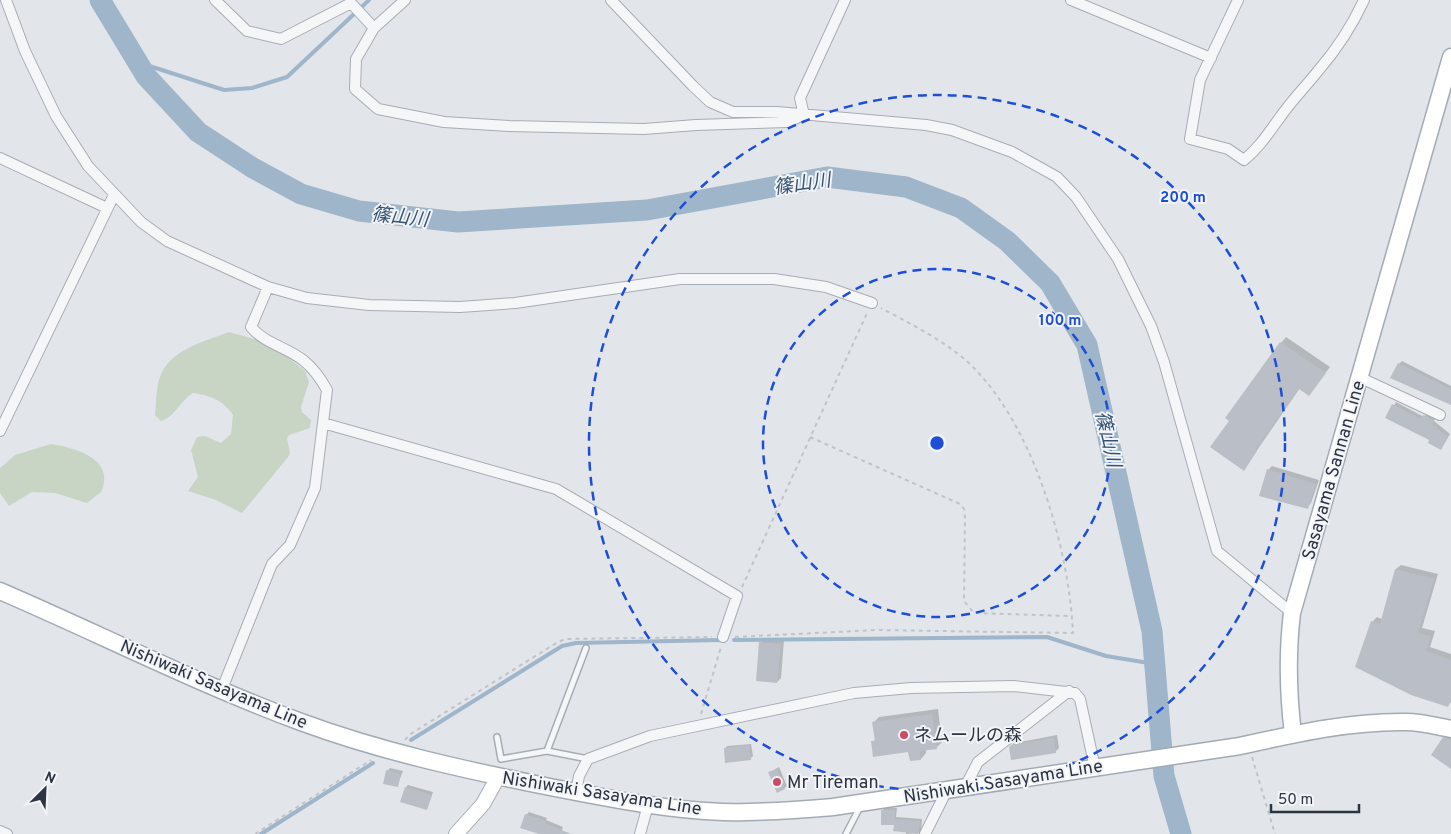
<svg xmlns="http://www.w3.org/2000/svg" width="1451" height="834" font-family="Overpass,'Noto Sans JP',sans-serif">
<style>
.green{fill:#c8d4c4}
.shadow{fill:#0003}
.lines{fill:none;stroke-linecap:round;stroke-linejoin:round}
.stream{stroke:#9fb5c9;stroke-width:4}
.river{stroke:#9fb5c9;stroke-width:21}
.building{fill:#babfc7}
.lane-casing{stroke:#a7adb4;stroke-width:8}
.street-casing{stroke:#a7adb4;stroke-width:12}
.secondary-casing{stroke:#a7adb4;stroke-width:16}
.primary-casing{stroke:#a2abb5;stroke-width:19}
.path{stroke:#c0c4c9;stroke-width:2;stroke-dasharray:4 4;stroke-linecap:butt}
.lane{stroke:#f5f6f8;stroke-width:5}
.street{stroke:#f5f6f8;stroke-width:10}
.secondary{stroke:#fff;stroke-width:14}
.primary{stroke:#fff;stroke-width:16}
.ring{fill:none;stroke:#1d4ed8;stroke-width:2.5;stroke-dasharray:9 6}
.poi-dot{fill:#ca4c65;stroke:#f2f4f7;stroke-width:2}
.labels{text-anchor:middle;stroke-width:4;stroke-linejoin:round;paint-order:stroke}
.street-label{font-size:18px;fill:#2b3442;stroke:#f2f4f7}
.poi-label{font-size:18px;fill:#2b3442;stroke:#f2f4f7;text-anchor:start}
.water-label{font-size:19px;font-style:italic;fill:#365574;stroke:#f2f4f7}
.centre{fill:#1d4ed8;stroke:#f2f4f7;stroke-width:2.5}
.ring-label{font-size:15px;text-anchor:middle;font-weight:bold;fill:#1d4ed8;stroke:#f2f4f7;stroke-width:4;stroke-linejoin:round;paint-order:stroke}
</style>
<rect width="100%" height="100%" fill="#e2e6ea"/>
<path class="green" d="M229,332l43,12 33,27 4,11 -8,25 1,5 9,8 -1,8 -21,7 -2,3 3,15 -2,4 -46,56 -26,-13 -28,-9 10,-14 -7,-27 6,-13 8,-1 16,7 10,-9 2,-19c-10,-15 -22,-19 -40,-22 -13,8 -17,23 -32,28l-6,-6c1,-10 1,-21 3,-31 7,-34 43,-41 71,-52z
M51,444c25,4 65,15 50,48l-14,11 -32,-10 -23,-1 -23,14 -9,-13v-25l15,-13z"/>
<path class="shadow" d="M1286,337l44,30 -21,27 -9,-6 -56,81 37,-126z
M1402,361l49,25v19l-52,-41z
M1396,402l28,15 3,-4 9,4 -2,4 16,13 -7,12 -2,3 -10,-9 -44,-23z
M1272,466l47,14 -8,23 -4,4 -39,-37z
M1401,565l37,9 -16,54 13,3 -5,16 21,7v48l-3,3 -76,-83 5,-5 5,2 14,-50z
M765,638l19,2 -3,38 -4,4 -16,-40z
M938,709l4,33 -6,6 -10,1v4l-5,6 -12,-8 -36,-9 3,-3 -2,-17 5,-5z
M1449,732l2,1v34l-7,-29z
M1057,735l2,13 -4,4 -45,-5 4,-4z
M751,744l2,12 -3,3 -25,-10 2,-3z
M779,767l8,19 -3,2 -14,-16z
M390,768l13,3 -6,15 -10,-15z
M408,785l25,7 -6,17 -21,-22z
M885,808h12l-1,9 26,2 -1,14 -15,1v-4l-11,-6 -13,-13z
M529,812l18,6 -1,2 17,7 -3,7h-17l-17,-19z"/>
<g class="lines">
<path class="stream" d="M137,62l87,28 28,-2 35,-11 82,-77
M734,640l313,-3 59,19 49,8
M411,740l151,-94 14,-3 145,-3
M261,834l112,-71"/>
<path class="river" d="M100,0l46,76 52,56 55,36 48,26 58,17 99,11 189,-12 180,-33 79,10 55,21 46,33 43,42 37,62 65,286 12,145 17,58"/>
</g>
<path class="building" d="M1280,342l46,31 -17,23 -10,-7 -44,61 2,1 -13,20 -34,-24 19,-26 -4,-3z
M1398,363l53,26v16l-61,-27z
M1392,404l29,15 2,-4 11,5 -2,4 16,13 -7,13 -13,-7 1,-3 -44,-22z
M1267,469l49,15 -8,25 -49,-13z
M1395,569l39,10 -16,54 13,3 -5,15 25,9v39l-3,8 -37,-12 -56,-28 16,-46 9,3z
M759,642l22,2 -4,39 -21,-2z
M932,714l5,35 -17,2 1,9 -11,1 -2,-9 -35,5 -2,-16h4l-3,-19z
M1443,737l8,3v29l-20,-14z
M1054,738l2,15 -45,7 -2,-13 2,-2z
M749,745l2,15 -26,3 -1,-15z
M777,769l8,20 -8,4 -9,-21z
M386,770l15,4 -3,13 -15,-3z
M405,787l27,8 -5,15 -27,-8z
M881,810h14v9l25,2 -2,13 -25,-3 1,-6h-13z
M525,814l21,7 -1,2 26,11h-32l-19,-6z"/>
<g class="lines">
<defs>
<path id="lane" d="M586,648l-39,103 41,8
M497,737l4,22 46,-8
M846,834l15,-29"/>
<path id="street" d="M6,0l19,51 31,65 32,50 53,56 26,19 101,46 39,11 62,7 91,2 55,-4 165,-24h94l52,8 46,16
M215,0l32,31 34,8 70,-36 23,25
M405,0l-31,28 -18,31 -1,30 23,20 66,13 65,4 135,3 52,-4 92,-3 15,-7
M611,0l82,86 17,16 23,10h44l149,13 26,5 60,22 45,25 19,20 42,62 33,67 13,36 53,189 75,62
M1071,0l140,58
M1238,0l-38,80 -10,59 38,10 16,11c16,-13 25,-28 37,-44 11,-16 25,-30 37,-45 19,-22 34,-45 46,-71
M804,115l-4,-17 45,-98
M0,158l107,50
M1359,377l81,38
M323,423l233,66 181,107 -14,41
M0,431l114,-236
M222,689l50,-125 18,-19 25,-57 12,-98c-6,-11 -14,-22 -24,-30 -17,-13 -39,-17 -52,-33l17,-40
M965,787l13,-25 91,-71
M576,792l3,-16 9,-17 62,-23 204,-43 57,-5 103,-2 61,7 5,6 15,69
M0,831l7,3
M640,834l8,-29
M925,834l22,-44"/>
<path id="secondary" d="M456,834l27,-30 15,-27"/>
<path id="primary" d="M0,591c100,43 198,93 301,131 81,30 165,48 249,65 57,11 115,23 173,25 37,1 73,-2 110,-5l407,-61c54,-12 110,-25 166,-24 15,0 30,4 45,7
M1293,734c-5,-41 -6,-80 -1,-121l159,-556"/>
</defs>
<use href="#lane" class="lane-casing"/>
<use href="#street" class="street-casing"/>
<use href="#secondary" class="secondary-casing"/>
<use href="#primary" class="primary-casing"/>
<path class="path" d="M810,437l150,67 4,5 1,8 -1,84 10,12 97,3
M742,587l126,-276
M735,637l141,-7 197,3c-4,-87 -42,-218 -111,-276 -25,-20 -53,-34 -81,-49
M701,714l20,-67
M405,740l4,-5 144,-90 12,-6 147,-2
M1252,757l23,77
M255,834l116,-74"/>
<use href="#lane" class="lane"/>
<use href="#street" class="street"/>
<use href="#secondary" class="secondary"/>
<use href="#primary" class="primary"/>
</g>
<g class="ring">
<circle cx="937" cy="443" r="174"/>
<circle cx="937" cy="443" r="348"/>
</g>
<g class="poi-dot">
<circle cx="904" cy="735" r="5"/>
<circle cx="777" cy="782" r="5"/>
</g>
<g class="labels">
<g class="street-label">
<text transform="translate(1333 470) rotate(-74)" y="6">Sasayama Sannan Line</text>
<text transform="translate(214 684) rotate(23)" y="6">Nishiwaki Sasayama Line</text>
<text transform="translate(1003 781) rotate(-9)" y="6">Nishiwaki Sasayama Line</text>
<text transform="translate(602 793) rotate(9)" y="6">Nishiwaki Sasayama Line</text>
</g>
<g class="poi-label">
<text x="914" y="741">ネムールの森</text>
<text x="787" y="788">Mr Tireman</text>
</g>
<g class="water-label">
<text transform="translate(802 183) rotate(-8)" y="7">篠山川</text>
<text transform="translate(400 216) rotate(6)" y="7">篠山川</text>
<text transform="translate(1109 439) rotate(77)" y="7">篠山川</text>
</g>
</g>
<circle cx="937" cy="443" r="8" class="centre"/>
<g class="ring-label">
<text x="1183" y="202">200 m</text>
<text x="1060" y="325">100 m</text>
</g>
<g transform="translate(45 789) rotate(24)" stroke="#f2f4f7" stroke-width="4" paint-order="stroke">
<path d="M0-4L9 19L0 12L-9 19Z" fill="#2b3442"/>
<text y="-8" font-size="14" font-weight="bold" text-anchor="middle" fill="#2b3442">N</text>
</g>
<path d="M1271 804v8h88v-8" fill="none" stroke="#2b3442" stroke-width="2.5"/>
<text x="1278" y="804" font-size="15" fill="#2b3442" stroke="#f2f4f7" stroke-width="4" paint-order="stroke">50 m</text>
</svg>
